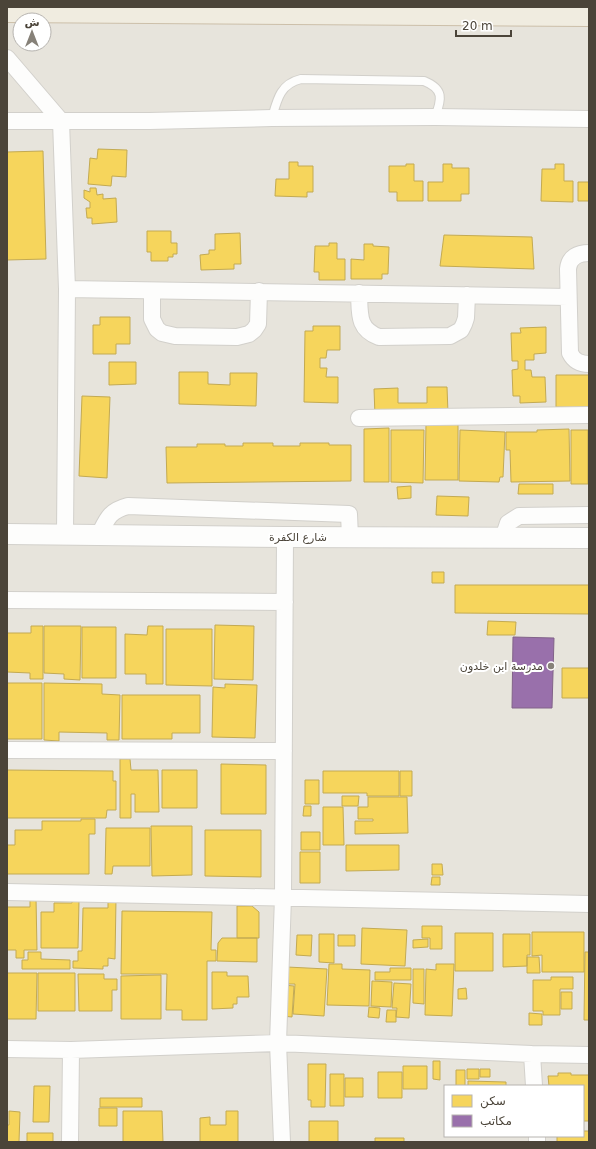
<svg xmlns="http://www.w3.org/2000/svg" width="596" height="1149" font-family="'DejaVu Sans',Cairo,sans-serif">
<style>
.residential{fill:#e7e4dc;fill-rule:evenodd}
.homes{fill:#f6d55c;stroke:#c3aa52}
.offices{fill:#9970ab;stroke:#826389}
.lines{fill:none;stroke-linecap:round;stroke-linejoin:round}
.service-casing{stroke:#d2d0cb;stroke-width:10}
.minor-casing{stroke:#d2d0cb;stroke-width:18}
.tertiary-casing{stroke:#d2d0cb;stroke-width:22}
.trunk-casing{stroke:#ccbfa9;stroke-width:24}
.service{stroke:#fdfdfc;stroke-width:8}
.minor{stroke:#fdfdfc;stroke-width:16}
.tertiary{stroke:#fdfdfc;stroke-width:20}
.trunk{stroke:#f0ece0;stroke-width:22}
.poi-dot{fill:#868178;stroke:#fff;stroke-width:1.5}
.labels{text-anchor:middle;stroke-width:4;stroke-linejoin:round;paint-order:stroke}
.street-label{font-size:11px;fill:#4b4439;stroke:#fff}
.poi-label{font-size:11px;fill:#4b4439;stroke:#fff;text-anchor:end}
</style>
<rect width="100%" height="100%" fill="#f4f2ee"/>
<path class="residential" d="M7,7h582v1135h-582zM20,20h24v24h-24zM445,1086h138v50h-138z"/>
<path class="homes" d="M98,149l29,1 -1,27 -14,-1 -1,10 -23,-2 2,-26 7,1z
M43,151l3,108 -39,1v-108z
M289,162h9v4h15v26h-6v5l-32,-1 1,-17h13z
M406,164h8v17h9v20h-26v-9h-8v-26h17z
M443,164h9v4h17v26h-8v7h-33v-19h15z
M555,164h9v17h9v21l-32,-1 1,-32h13z
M578,182h11v19h-11z
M90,188h6l1,7 6,-1v5l13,-1 1,24 -25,2v-6h-5l-1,-10h4v-6l-6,-4v-8l6,2z
M147,231h24v12h6v11h-4v3h-5v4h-17v-9h-4z
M240,233l1,31h-7v5l-33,1 -1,-15 9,-1v-4h6v-16z
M444,235l88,2 2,32 -94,-3z
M329,243h8v16h8v21h-26v-8h-5l1,-26h14z
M364,244h9v2l16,1 -1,27h-6v5h-31v-20l13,1z
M100,317h30v27h-14v10h-23v-29h7z
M313,326h27v24h-13l-1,8h-6v10h7l-1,9h12v26l-34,-1 1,-71h8z
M546,327v26l-12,1v6h-9v10h6l1,7h13l1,25 -26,1v-7h-7l-1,-26 6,-1v-8h-6l-1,-28h10l-1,-5z
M109,362h27v22l-27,1z
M179,372h29v12l22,1v-12h27l-1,33 -77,-2z
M556,375h33v33l-33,-1z
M427,387h20l1,26 -73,3 -1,-27 24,-1v15h29z
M82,396l28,1 -3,81 -28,-2z
M426,424h32v56h-33z
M389,428v54h-25v-53z
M569,429l1,52 -59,1 -1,-32h-4v-18h31v-2z
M391,430h33l-1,53 -32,-1z
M460,430l45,2 -2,45h-3l-1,5 -40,-1z
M571,430h17v54h-17z
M243,443h30v3h27v-3h29v2h22v36l-184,2 -1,-36h31v-3h28v2h18z
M519,484h34v10h-35z
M411,486v12l-13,1 -1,-12z
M437,496l32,1 -1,19 -32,-1z
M432,572h12v11h-12z
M455,585h134v29l-134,-1z
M488,621l28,1 -1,13h-28z
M215,625l39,1 -1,54 -39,-1z
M31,626h12v53h-13v-6l-23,-1v-39h24z
M44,626h37l-1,54 -16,-1v-5l-20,-1z
M148,626h15v58h-17v-10h-21v-40l22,1z
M82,627h34v51h-34z
M166,629h46v57l-46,-1z
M562,668h27v30h-27z
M7,683h35v56h-35z
M44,683l58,1v10l18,1 -1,45h-12v-7l-48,-1v9l-15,-1z
M225,684l32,1 -2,53 -43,-1 1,-50 12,1z
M122,695h78v38h-28v6h-50z
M120,759h10l1,11h27l1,42h-24v-18h-4v24h-11z
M221,764l45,1v49h-45z
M7,770l106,1v10h3v29h-9l-1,8h-99z
M162,770h35v38h-35z
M323,771h76v25h-32v-3h-44z
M400,771h12v25h-12z
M305,780h14v24h-14z
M342,796h17l-1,10h-16z
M368,797h39l1,36 -53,1v-13h18v-2h-15v-12h10z
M304,806h7v10h-8z
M323,807h20l1,38h-21z
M81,819h14v15h-6v40h-82v-29h8v-15h27v-9h39z
M151,826h41v49l-40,1z
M106,828h44v38h-37l-1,8h-7z
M205,830h56v47l-56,-1z
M301,832h19v18h-19z
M346,845h53v25l-53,1z
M300,852h20v31h-20z
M432,864h10l1,11h-11z
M432,877h8v8h-9z
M30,898h6l1,52h-13v8h-8v-8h-9v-43h23z
M108,899h8l-1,60 -7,-1v8h-5v3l-30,-1v-7h5v-10h4l1,-43h25z
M72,900h7l-1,48h-37v-36h13v-9h18z
M237,906h15l7,6v26h-22z
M122,911l90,1 -1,38h5v11h-9v59h-25v-10h-16l1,-36h-46z
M422,926h20v23h-12v-11h-8z
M362,928l45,2 -2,36 -44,-2z
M532,932h52v40h-42v-17l-10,1z
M455,933h38v38h-38z
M319,934h15v29l-15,-1z
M503,934h27v21h-3v11l-24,1z
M297,935h15l-1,21 -15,-1z
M338,935h17v11h-17z
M222,938h35v24l-40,-1 1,-18z
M428,939v8l-15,1v-8z
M28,952h13v7l29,1v9h-48v-9h6z
M585,952h4v68h-5z
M527,957h12l1,16h-13z
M329,964h13v5l28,1 -1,36 -42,-1z
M436,964h18l-2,52 -27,-1 1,-46 10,1z
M287,967l40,2 -3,47 -31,-2 2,-30h-9z
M390,968h21v12h-36v-8h15z
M413,969h11v35l-11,-1z
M212,972h15v4h21l1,21h-12v7h-4v4l-21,1z
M7,973h30l-1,46h-29z
M38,973h37v38h-37z
M78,974h26v5h13v11h-5v21h-33z
M161,975v44h-40v-43z
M551,977h22v12h-13v26h-17v-4h-10v-31h18z
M372,981l20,1 -1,25 -20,-1z
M394,983l17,1 -2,34 -13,-1 1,-9h-5z
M283,985l11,1 -2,31 -10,-1z
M466,988l1,11h-9v-10z
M561,992h11v17h-11z
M369,1007l11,1 -1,10 -11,-1z
M387,1010h9v12h-10z
M529,1013l13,1v11h-13z
M433,1061h7v19l-7,-1z
M308,1064h18l-1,43h-14v-7h-3z
M403,1066h24v23h-24z
M467,1069h12v10h-12z
M480,1069h10v8h-10z
M456,1070h9v16h-9z
M378,1072h24v26h-24z
M558,1073h13v2h18v46h-6v-35h-34l-1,-10h10z
M330,1074h14v32h-14z
M345,1078h18v19h-18z
M468,1081l38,1v4h-38z
M34,1086h16l-1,36h-16z
M100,1098h42v9h-42z
M99,1108h18v18h-18z
M9,1111l11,1 -1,30h-12v-17h2z
M123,1111h39l1,31h-40z
M226,1111h12v31h-38v-24l10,-1v8h16z
M309,1121h29v21h-29z
M583,1131h6v11h-32v-6h26z
M27,1133h26v9h-26z
M375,1138h29v4h-29z"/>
<path class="offices" d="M513,637l41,1 -2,70h-40z"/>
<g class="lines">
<defs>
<path id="service" d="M272,118c5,-18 8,-34 29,-39l123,2c20,8 18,18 11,36"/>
<path id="minor" d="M7,58l54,63 6,168 -2,245
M7,121h142l123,-3 163,-1 154,2
M589,253c-11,0 -20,4 -21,16l2,84c4,8 10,11 19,11
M67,289l501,8
M152,291v28l5,10 5,4 13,3 62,1 12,-3 5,-4 4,-6 1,-33
M359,293c1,20 -2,36 20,44l71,-1 11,-6 3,-6 2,-6 1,-23
M359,418l230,-3
M99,535c8,-16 10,-24 29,-29l221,8 1,23
M503,538l5,-15 11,-7 70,-1
M7,600l278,2
M7,750l277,1
M7,892l582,12
M7,1049l64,1 207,-7 254,11 57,1
M532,1054l2,32
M537,1136v6
M70,1142l1,-92
M282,1142l-4,-99 5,-146 2,-360"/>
<path id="tertiary" d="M7,534l278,3 304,1"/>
<path id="trunk" d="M7,11l582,4"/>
</defs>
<use href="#service" class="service-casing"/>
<use href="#minor" class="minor-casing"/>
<use href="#tertiary" class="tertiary-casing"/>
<use href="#trunk" class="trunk-casing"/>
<use href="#service" class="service"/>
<use href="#minor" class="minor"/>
<use href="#tertiary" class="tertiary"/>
<use href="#trunk" class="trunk"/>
</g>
<circle class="poi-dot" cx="551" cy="666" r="4"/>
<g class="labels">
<g class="street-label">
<text x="298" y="541">شارع الكفرة</text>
</g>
<g class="poi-label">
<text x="543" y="670">مدرسة ابن خلدون</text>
</g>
</g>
<rect width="596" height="1149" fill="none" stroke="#4b4439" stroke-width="16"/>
<rect x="444" y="1085" width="140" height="52" fill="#ffffff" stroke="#b7b4b0"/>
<rect x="452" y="1095" width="20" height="12" fill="#f6d55c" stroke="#b7b4b0"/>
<text x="480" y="1105" font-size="12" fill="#4b4439">سكن</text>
<rect x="452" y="1115" width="20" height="12" fill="#9970ab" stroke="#b7b4b0"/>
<text x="480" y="1125" font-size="12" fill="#4b4439">مكاتب</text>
<g transform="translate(32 32)"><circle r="19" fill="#ffffff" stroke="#b7b4b0"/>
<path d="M0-3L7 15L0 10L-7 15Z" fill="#868178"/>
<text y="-6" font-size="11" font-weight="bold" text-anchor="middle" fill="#4b4439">ش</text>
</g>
<path d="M456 30v6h55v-6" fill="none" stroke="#4b4439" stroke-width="2"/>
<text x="462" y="30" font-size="12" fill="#4b4439" stroke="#ffffff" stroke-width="3" paint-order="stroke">20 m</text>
</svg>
